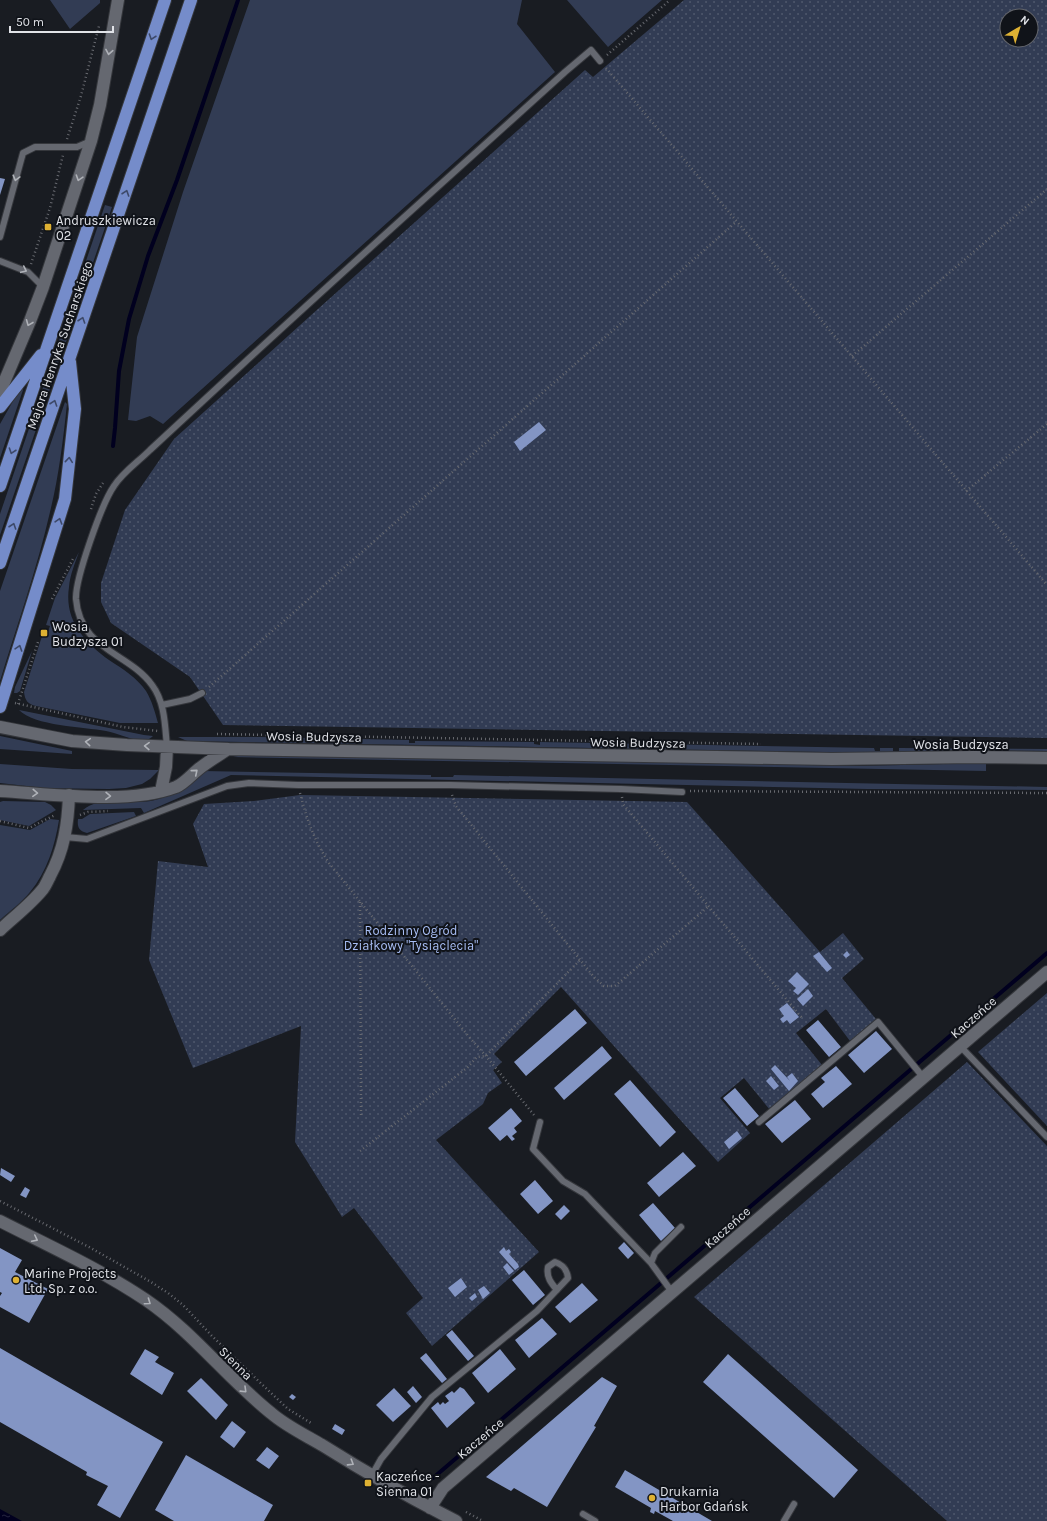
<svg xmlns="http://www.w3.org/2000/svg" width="1047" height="1521" font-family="Karla,sans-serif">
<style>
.grass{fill:#323c54}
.garden{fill:url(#garden-dots);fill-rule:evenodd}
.water{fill:url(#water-ripples)}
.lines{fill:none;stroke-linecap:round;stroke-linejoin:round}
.stream{stroke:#01001f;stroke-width:4}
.building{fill:#8395c4}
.service-casing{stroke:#35373c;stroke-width:8}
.minor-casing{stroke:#35373c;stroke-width:14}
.tertiary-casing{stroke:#35373c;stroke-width:14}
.trunk-casing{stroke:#35373c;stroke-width:14}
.path{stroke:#686a70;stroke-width:2.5;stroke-dasharray:1 3;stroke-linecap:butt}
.service{stroke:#656870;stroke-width:6}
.minor{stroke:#656870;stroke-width:12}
.tertiary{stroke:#656870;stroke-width:12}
.trunk{stroke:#758cca;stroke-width:12}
.oneway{stroke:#3d4969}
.oneway2{stroke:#afb2b8}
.poi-dot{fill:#deb133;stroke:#101319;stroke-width:1.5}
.labels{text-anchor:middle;stroke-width:4;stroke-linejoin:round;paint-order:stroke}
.poi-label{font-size:13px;fill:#e1e3e8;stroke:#101319;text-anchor:start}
.street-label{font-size:13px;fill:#e1e3e8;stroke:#101319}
.park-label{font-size:13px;fill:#a8bef5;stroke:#101319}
</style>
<defs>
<pattern id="garden-dots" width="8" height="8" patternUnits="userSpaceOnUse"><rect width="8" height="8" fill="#323c54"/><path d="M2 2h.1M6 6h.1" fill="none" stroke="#4f586d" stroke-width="1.8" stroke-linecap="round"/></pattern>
<pattern id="water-ripples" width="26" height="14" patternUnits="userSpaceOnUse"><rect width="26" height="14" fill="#01001f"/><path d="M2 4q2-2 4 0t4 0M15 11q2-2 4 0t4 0" fill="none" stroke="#262540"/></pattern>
</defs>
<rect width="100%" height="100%" fill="#191c22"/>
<path class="grass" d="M50,0h50v3l-30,26z
M250,0h272l-5,24 38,48 -392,352 -13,-8 -14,5 -8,-1 9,-83 46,-145z
M567,0h95l-54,47z
M105,205l7,2 -112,328v-21z
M21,387h2v3l-23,68v-34z
M65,402l2,2c-4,36 -8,72 -17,108 -13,57 -33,113 -50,169v-90z
M79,552c-4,11 -9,23 -10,35 -5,33 15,55 40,73 14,9 28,18 37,31 6,10 9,21 12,32h-38l-84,-17c-8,-2 -11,-5 -12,-14l19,-59 4,1 3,-8 -4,-1 9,-27z
M32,651l-12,40 -3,2h-3l1,-6z
M19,710l125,25 9,1c-2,2 -5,4 -8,4 -13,1 -27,-7 -39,-9 -22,-4 -72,-5 -87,-21z
M0,736l72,15v3l-72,-5z
M178,737h83l148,3v3h6v-2l119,1v2l6,1v-3l334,6 1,3h5v-3h13v3h6v-3l148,1v2l-91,-1 -74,3 -695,-12z
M243,755l616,11 127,-3v8l-753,-14z
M0,764l72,5 87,1 -9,9 -8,5 -16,4 -17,1 -74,-1v-1l-35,-4z
M203,771l228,4v2h22l1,-2 593,12v3l-180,-1 -636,-14 -87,38 -3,-5 -58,2c19,-16 49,-4 72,-10 19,-4 33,-18 48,-29z
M3,801l42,1 6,3 5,5 -27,16 -29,-6v-18z
M134,812l2,4 -49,17c-8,-2 -10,-6 -9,-14h4l8,-5z
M50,819l9,1c-4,25 -12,52 -29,72 -8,10 -20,19 -30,28v-95l30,5z"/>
<path class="garden" d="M684,0h363v738l-824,-13 -33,-48 -79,-54 -10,-21v-19l24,-73 49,-71 135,-122 276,-247 8,7zM1007,16h24v24h-24z
M300,795l387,7 133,150 23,-19 21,26 -22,19 34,41 -26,22 -24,-32 -30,24 26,32 -52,45 -26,-32 -24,20 30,35 -32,29 -157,-175 -67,67 8,8 -9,8 9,13 -14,10 -5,11 -47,36 103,112 -107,94 -26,-33 17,-15 -69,-90 -12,9 -47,-75 6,-116 -108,42 -44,-108 9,-99 50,6 -15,-43 11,-20 50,-3z
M1047,993v133l-69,-74z
M967,1062l80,84v375h-100l-253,-224z"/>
<path class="water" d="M0,1509l22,12h-22z"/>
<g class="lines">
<path class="stream" d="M113,446l2,-18 4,-57 10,-52 19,-63 29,-76 61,-180
M433,1478l614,-525"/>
</g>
<path class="building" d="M0,178l5,1 -5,16z
M539,422l7,8 -26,21 -6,-9z
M847,951l3,4 -4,3 -3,-3z
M819,952l13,16 -5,4 -14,-16z
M797,972l12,12 -11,11 -5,-4 3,-3 -8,-7z
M808,989l5,7 -10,10 -6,-7z
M787,1003l12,14 -9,7 -3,-4 -4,3 -3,-4 4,-3 -5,-7z
M575,1009l12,14 -61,53 -12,-14z
M818,1020l23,27 -12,10 -23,-27z
M876,1031l16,18 -28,24 -16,-18z
M602,1046l10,12 -48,42 -10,-12z
M775,1065l15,16 -3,-4 5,-4 6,8 -9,10 -18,-22z
M836,1066l16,18 -29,24 -12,-14 14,-12 -4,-4z
M771,1076l8,10 -5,4 -8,-9z
M630,1080l46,52 -16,15 -46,-53z
M735,1088l24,28 -12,10 -24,-28z
M795,1100l16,19 -29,24 -17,-19z
M511,1108l11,13 -8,7 3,4 -5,4 3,3 -3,2 -5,-6 -7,6 -12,-13z
M737,1131l5,7 -13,11 -5,-7z
M683,1152l13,14 -37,31 -12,-14z
M1,1168l14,8 -4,6 -11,-7z
M535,1180l18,21 -15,13 -18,-20z
M25,1187l5,3 -4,8 -6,-3z
M653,1203l22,25 -14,13 -22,-26z
M564,1205l6,6 -9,9 -6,-6z
M624,1242l10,11 -6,6 -10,-11z
M504,1247l2,4 3,-2 2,3 -2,2 9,10 1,3 -4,3 -16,-18z
M0,1248l22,12 -7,12 33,17 -19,34 -29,-16v-11l2,-3 -2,-1z
M507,1263l7,8 -5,4 -6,-8z
M524,1270l21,25 -12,10 -21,-25z
M461,1278l6,9 -12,10 -7,-9z
M582,1283l16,17 -28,23 -15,-16z
M484,1286l6,7 -7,6 -5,-9z
M475,1293l2,4 -5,4 -3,-3z
M542,1318l15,16 -28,24 -14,-18z
M452,1330l22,26 -6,5 -22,-26z
M0,1348l163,94 -43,76 -23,-13 11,-19 -22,-11 1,-3 -87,-50z
M145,1349l14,8 -4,5 19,11 -12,22 -32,-21z
M500,1349l16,20 -28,24 -16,-20z
M426,1353l21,26 -5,4 -22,-25z
M728,1354l130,116 -24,28 -131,-116z
M602,1377l15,9 -23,40 2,1 -49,80 -33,-19 -3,3 -25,-14z
M201,1378l27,27 -12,15 -29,-29z
M413,1386l9,11 -6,6 -9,-11z
M460,1387l4,2 11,14 -28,25 -16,-20 7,-6 2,3 3,-3 2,2 4,-3 -4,-5 7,-5 2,2z
M394,1388l17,18 -18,16 -17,-17z
M292,1394l4,3 -3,3 -4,-3z
M232,1421l14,11 -12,16 -14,-11z
M335,1424l10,6 -3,5 -10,-6z
M267,1447l12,9 -10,13 -13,-9z
M186,1455l87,50 -9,16h-90l-19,-11z
M625,1470l87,51h-39l-18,-10 -1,3 -4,-2 1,-4 -36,-21z"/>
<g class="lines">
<defs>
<path id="service" d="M0,237l23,-84 12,-6h42l14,-6
M0,261l28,11 15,15
M162,705l28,-6 12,-6
M167,747c-2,-21 -2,-45 -15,-62 -24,-33 -72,-35 -76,-86 -1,-20 26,-96 38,-113 9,-14 24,-24 36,-36 31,-29 63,-58 94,-87 106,-98 214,-194 321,-291l26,-22 9,11
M65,837l22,2 140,-53 22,-3 49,2h152l171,4 61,3
M960,1046l87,91
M540,1122l-7,27 30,32 22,13 66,69
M759,1122l119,-100 45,55
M672,1292l-21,-29 4,-10 26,-26
M372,1475l9,-16 51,-62 105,-86 31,-33c-1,-8 -4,-13 -13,-16l-7,5c-2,10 3,16 9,23
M583,1514l12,7
M784,1521l10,-17"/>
<path id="minor" d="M0,392l30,-71 13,-34 48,-146 9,-36 18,-105
M0,930c14,-13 31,-26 43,-41 3,-4 5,-9 7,-13 14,-26 18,-52 19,-81
M0,1221c49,25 100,48 146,79 47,32 81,78 125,113 15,13 34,22 51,32 43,27 88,53 134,76
M430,1508l13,-20 604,-516"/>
<path id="tertiary" d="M0,727l72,14 55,4 101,4 604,10 142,-2 73,1
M0,791c52,3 128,14 176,-4 9,-4 17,-14 24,-19 9,-7 19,-13 28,-19
M161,791l5,-24 1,-20"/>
<path id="trunk" d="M0,407l41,-52
M0,486l165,-486
M0,563l191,-563
M0,707l65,-208 10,-90 -5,-47"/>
</defs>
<use href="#service" class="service-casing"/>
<use href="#minor" class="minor-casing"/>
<use href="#tertiary" class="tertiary-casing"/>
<use href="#trunk" class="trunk-casing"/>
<path class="path" d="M607,55l63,-55
M606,68l441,517
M67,139l14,-43 18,-70
M31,264l19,-56 13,-53
M852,356l195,-167
M966,491l81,-67
M91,509l5,-15 7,-11
M52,599l22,-42
M209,687l527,-465
M15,703l108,24 35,4
M18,704l20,-62
M217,734l544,10
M690,791l357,2
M300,793c7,27 14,47 29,70l141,175 16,18 48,59
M452,795l4,11 138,171 10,9h11l94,-80
M622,797l1,7 180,215
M80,815l8,-3 20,-1
M0,821l29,7 26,-13
M360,902l1,213
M360,1151l108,-84 9,-10 9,-1 94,-96
M0,1201l89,46 62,35 17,11 15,12 29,31 59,57 17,16 23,14
M466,1512l17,9"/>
<use href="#service" class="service"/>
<use href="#minor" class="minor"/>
<use href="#tertiary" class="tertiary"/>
<use href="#trunk" class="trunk"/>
</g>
<defs><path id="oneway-chevron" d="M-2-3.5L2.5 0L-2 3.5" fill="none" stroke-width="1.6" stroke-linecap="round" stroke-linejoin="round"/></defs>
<g class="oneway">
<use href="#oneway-chevron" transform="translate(152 37) rotate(109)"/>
<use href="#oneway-chevron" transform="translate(126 193) rotate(-71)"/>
<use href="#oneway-chevron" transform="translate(82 320) rotate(-71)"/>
<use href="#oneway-chevron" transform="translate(54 403) rotate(-71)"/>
<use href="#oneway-chevron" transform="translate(12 451) rotate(109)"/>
<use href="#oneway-chevron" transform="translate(69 460) rotate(-84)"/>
<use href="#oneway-chevron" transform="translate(59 521) rotate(-73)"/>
<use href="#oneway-chevron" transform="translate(13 526) rotate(-71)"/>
<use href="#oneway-chevron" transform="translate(19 648) rotate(-72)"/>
</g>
<g class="oneway2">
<use href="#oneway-chevron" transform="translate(109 52) rotate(100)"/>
<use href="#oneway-chevron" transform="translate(16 178) rotate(105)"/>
<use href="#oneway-chevron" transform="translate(79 178) rotate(108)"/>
<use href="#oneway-chevron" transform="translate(24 270) rotate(25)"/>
<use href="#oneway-chevron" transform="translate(29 323) rotate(112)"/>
<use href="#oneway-chevron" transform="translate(88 742) rotate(-175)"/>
<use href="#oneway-chevron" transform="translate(147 746) rotate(-178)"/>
<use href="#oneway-chevron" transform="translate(195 772) rotate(-40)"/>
<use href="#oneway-chevron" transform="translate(35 793) rotate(3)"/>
<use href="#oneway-chevron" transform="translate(108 796) rotate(1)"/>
<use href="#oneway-chevron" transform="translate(35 1239) rotate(27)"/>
<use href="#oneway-chevron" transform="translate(148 1302) rotate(35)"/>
<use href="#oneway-chevron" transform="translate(244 1390) rotate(44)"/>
<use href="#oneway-chevron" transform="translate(351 1463) rotate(32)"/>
</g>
<g class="poi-dot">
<rect x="44" y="223" width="8" height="8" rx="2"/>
<rect x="40" y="629" width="8" height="8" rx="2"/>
<circle cx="16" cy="1280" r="4"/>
<rect x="364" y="1479" width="8" height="8" rx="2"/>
<circle cx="652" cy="1498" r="4"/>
</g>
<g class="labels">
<g class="poi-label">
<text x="56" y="225">Andruszkiewicza<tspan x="56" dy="15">02</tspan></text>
<text x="52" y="631">Wosia<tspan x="52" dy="15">Budzysza 01</tspan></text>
<text x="24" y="1278">Marine Projects<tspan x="24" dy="15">Ltd. Sp. z o.o.</tspan></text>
<text x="376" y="1481">Kaczeńce -<tspan x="376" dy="15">Sienna 01</tspan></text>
<text x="660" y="1496">Drukarnia<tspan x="660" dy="15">Harbor Gdańsk</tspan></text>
</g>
<g class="street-label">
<text transform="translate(59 345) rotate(-71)" y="5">Majora Henryka Sucharskiego</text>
<text transform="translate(314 736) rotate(1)" y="5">Wosia Budzysza</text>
<text transform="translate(638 742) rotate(1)" y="5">Wosia Budzysza</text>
<text x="961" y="749">Wosia Budzysza</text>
<text transform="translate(973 1017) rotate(-41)" y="5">Kaczeńce</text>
<text transform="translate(727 1227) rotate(-41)" y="5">Kaczeńce</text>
<text transform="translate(236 1363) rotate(45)" y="5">Sienna</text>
<text transform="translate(480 1438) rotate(-40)" y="5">Kaczeńce</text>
</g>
<g class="park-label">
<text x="411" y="935">Rodzinny Ogród<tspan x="411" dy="15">Działkowy "Tysiąclecia"</tspan></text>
</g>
</g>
<g transform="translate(1019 28) rotate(38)"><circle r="19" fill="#101319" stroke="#64666c"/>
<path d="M0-3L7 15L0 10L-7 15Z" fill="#deb133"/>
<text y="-6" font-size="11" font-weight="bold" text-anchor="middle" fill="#e1e3e8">N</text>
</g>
<path d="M10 26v6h103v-6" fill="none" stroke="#e1e3e8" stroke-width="2"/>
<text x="16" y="26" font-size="12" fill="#e1e3e8" stroke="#101319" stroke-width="3" paint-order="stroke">50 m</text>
</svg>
